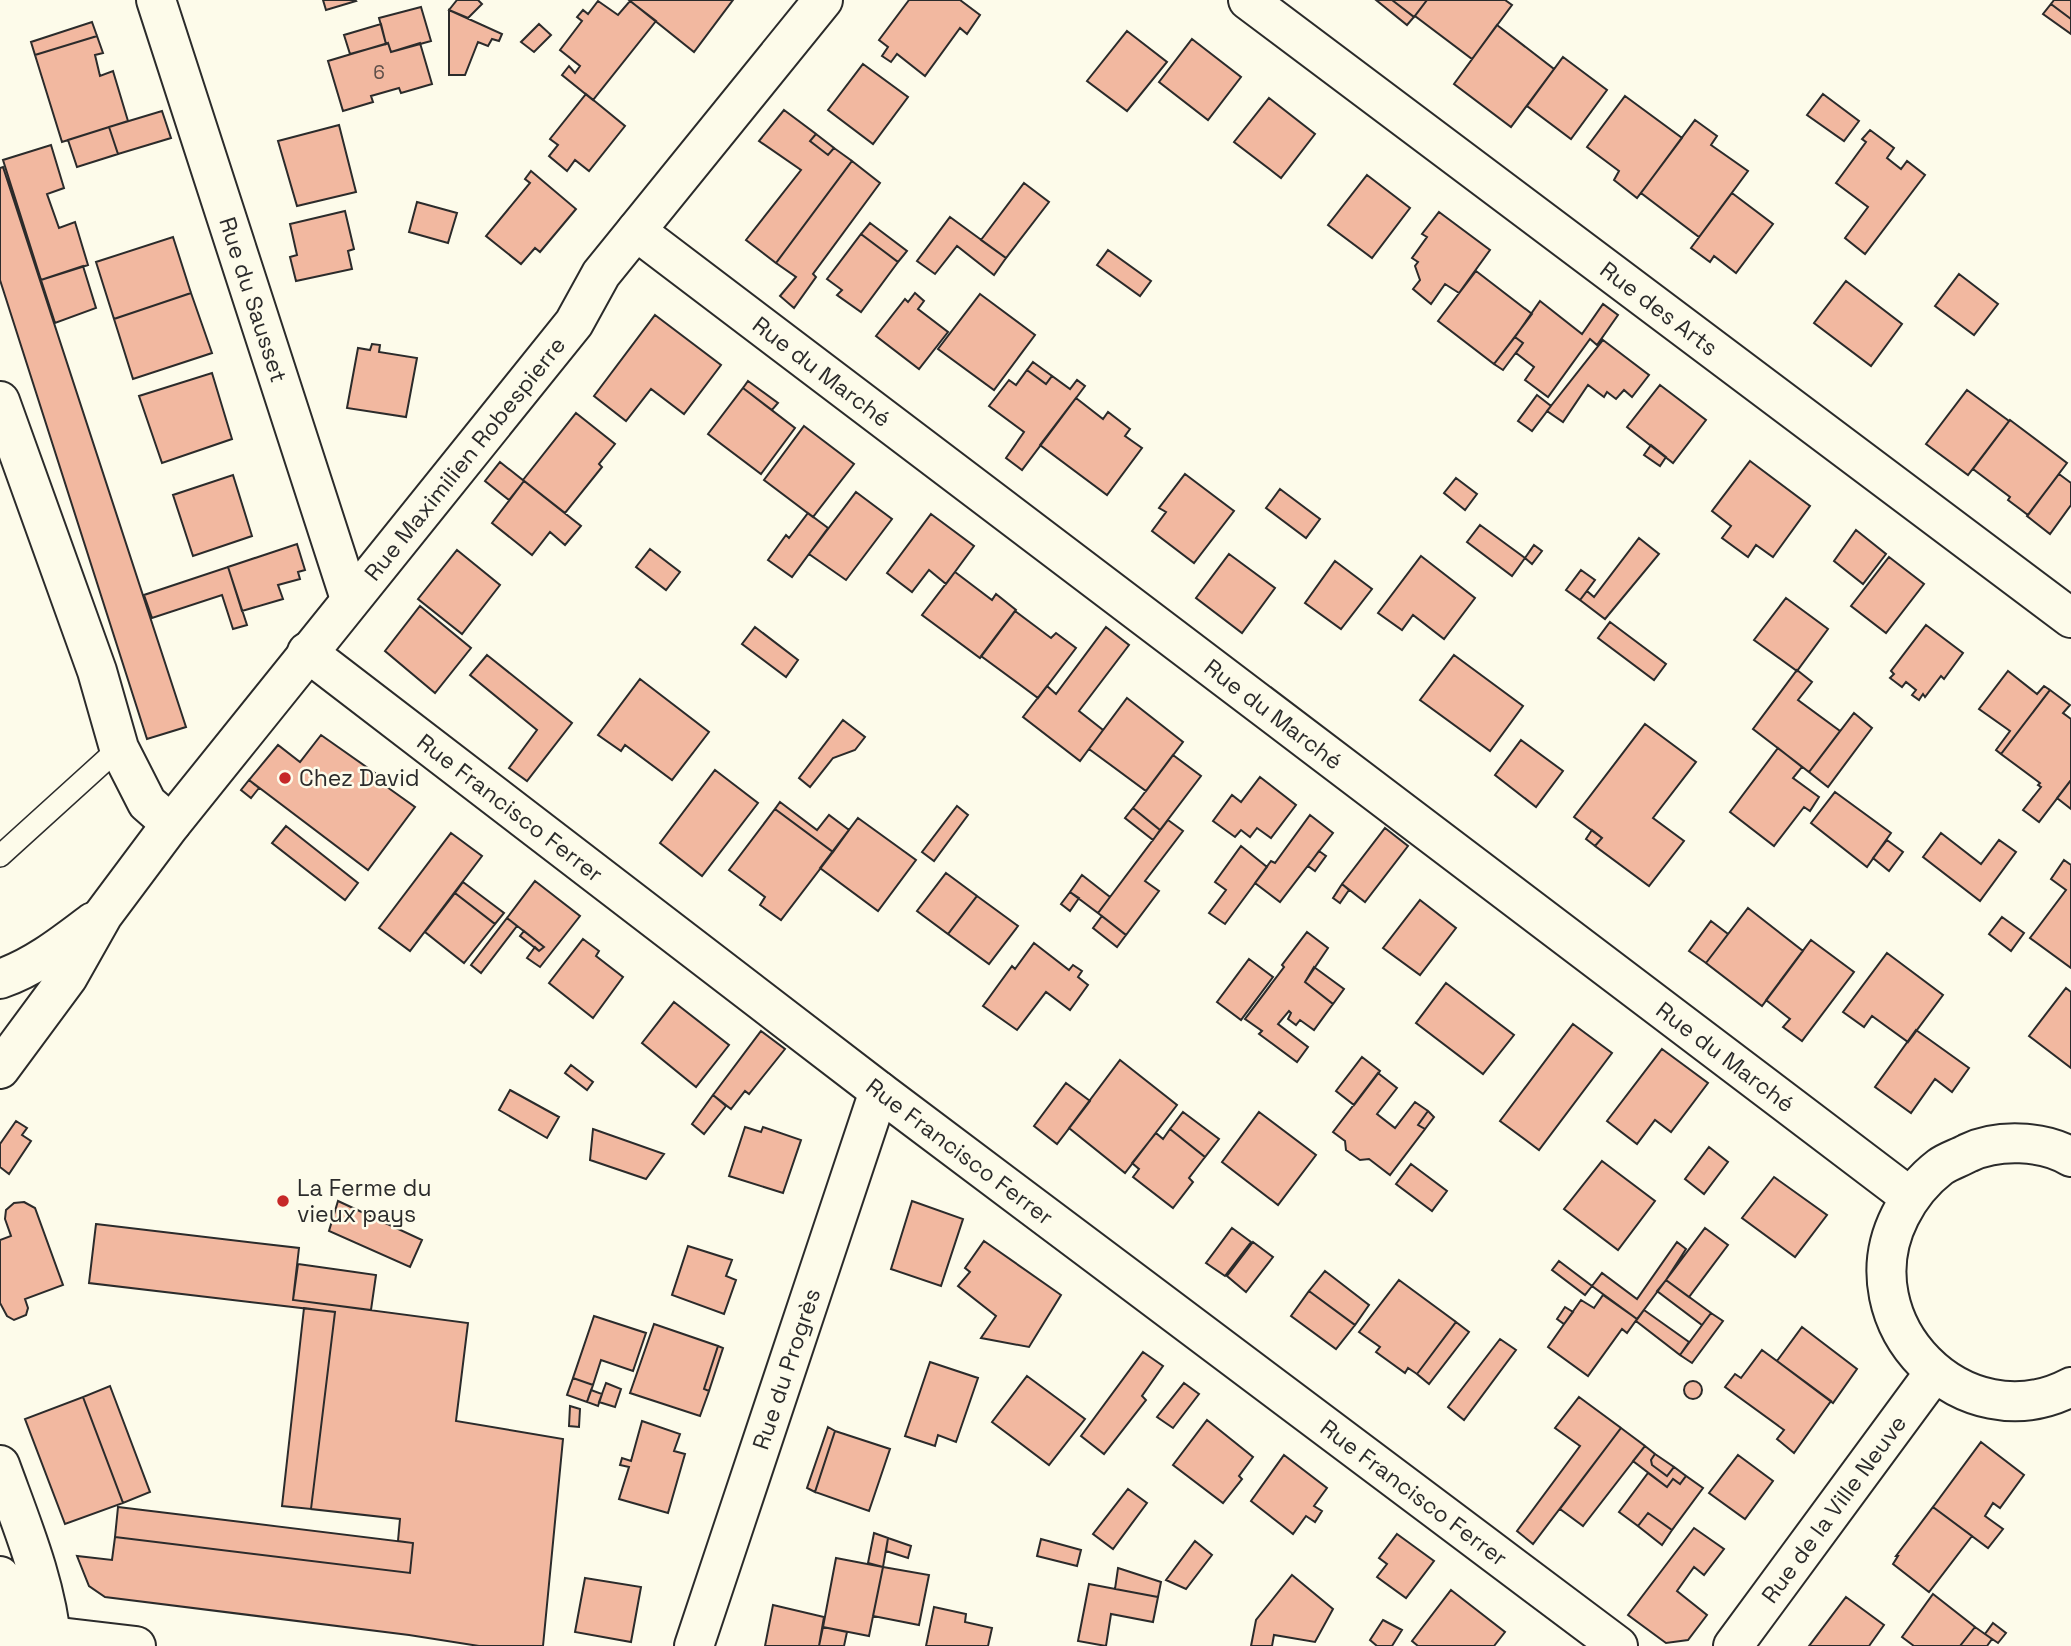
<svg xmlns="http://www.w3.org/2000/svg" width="2071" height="1646" font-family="'Space Grotesk',sans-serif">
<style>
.building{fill:#f2b8a0;stroke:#2b2b2b;stroke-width:2}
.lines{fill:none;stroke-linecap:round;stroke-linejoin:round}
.service-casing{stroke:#2b2b2b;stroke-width:24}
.minor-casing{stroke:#2b2b2b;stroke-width:42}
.tertiary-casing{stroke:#2b2b2b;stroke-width:42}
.secondary-casing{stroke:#2b2b2b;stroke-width:42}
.service{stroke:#fdfbea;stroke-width:21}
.minor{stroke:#fdfbea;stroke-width:38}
.tertiary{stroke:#fdfbea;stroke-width:38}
.secondary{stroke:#fdfbea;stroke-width:38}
.poi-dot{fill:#c62828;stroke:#fdfbea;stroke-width:2.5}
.labels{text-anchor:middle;stroke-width:5;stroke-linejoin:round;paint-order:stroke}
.number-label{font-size:19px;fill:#5d4e48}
.street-label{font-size:23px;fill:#2b2b2b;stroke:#fdfbea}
.poi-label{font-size:23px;fill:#2b2b2b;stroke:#fdfbea;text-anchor:start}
</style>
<rect width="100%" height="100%" fill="#fdfbea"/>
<path class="building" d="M323,0h32l1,1 -30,9z
M457,0h21l4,4 -14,14 -19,-8z
M629,0h104l-39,52z
M909,0h51l20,15 -13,19 -7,-6 -35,48 -28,-22 -6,8 -9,-6 6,-9 -9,-7z
M1376,0h16l22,17 -7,8z
M1392,0h35l-13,17z
M1427,0h78l7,5 -40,54 -57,-43z
M2054,0h17v19l-20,-15z
M598,1l20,14 12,-14 26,20 -63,79 -31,-25 7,-9 6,7 5,-7 -20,-16 22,-29 -5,-4 6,-7 5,4z
M2051,4l20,15v15l-28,-20z
M421,7l10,34 -40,11 -3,-9 -2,1 -7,-26z
M449,10l53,24 -3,7 -7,-2 -4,7 -10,-4 -13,33h-16z
M92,22l5,14 -62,19 -4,-13z
M381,24l5,20 -36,10 -6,-19z
M539,24l12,11 -17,17 -13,-10z
M1497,25l57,44 -43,58 -57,-43z
M1127,31l40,31 -40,49 -40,-30z
M97,36l6,17 -8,2 5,21 13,-5 15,50 -66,21 -27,-87z
M1192,39l49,38 -33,43 -49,-38z
M388,43l3,9 29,-9 12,41 -31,9 -2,-5 -28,8 2,6 -30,9 -15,-50z
M1563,57l44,33 -36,49 -44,-33z
M863,64l45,33 -35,47 -45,-34z
M586,94l39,32 -36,45 -14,-11 -8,11 -18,-15 9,-11 -8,-6z
M1823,94l36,27 -15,20 -37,-26z
M1625,96l57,42 -45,60 -23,-18 5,-9 -32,-24z
M1269,98l46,36 -34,44 -47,-36z
M784,110l32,24 -6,7 18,14 6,-7 18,13 -76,102 -30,-23 55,-70 -42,-29z
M162,111l9,27 -53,16 -9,-27z
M1695,120l22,16 -6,9 37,26 -49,66 -58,-44z
M339,125l17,67 -59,14 -19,-65z
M109,127l9,27 -41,13 -9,-27z
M1870,130l24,18 -7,10 14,11 6,-8 18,14 -60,79 -20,-16 23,-31 -32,-24 30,-41 -4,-3z
M816,134l18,14 -6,7 -18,-14z
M51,145l13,43 -17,6 12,34 16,-6 13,43 -47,15 -38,-120z
M852,161l28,22 -67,91 3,3 -22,31 -14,-12 16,-19 -20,-14z
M3,167l183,560 -39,12 -147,-459v-112z
M531,171l45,38 -36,43 -5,-4 -14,16 -35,-28 44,-53 -5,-4z
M1367,175l43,33 -38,50 -44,-33z
M1024,183l25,19 -43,56 -25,-18z
M1732,193l41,31 -37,49 -22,-17 -4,6 -19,-14z
M417,202l40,11 -9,30 -39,-11z
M345,211l9,38 -6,2 4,18 -56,12 -6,-24 7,-2 -7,-31z
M1439,212l51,38 -31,43 -14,-9 -14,20 -18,-15 7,-9 -5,-14 3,-4 -6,-4 15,-21 -5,-3z
M950,217l56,41 -12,17 -37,-29 -22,28 -18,-13z
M870,223l37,28 -9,11 -37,-28z
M861,234l37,28 -37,50 -24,-17 5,-5 -15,-11z
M173,237l18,56 -77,26 -18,-57z
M1108,250l43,31 -11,15 -43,-31z
M83,266l13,42 -41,15 -14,-43z
M1476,271l56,43 -38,50 -56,-43z
M1959,274l39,30 -24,31 -39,-29z
M1846,281l56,43 -31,42 -57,-43z
M191,293l21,60 -79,26 -19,-60z
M915,293l9,8 -6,8 30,23 -29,37 -43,-33 29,-37 3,3z
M980,294l55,41 -41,55 -56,-41z
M1540,301l42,33 21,-30 15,11 -21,30 -7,-6 -42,58 -23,-17 9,-13 -18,-14 7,-10 -8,-6z
M655,315l66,50 -37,49 -33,-25 -25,32 -32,-25z
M1515,337l8,6 -20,27 -9,-6z
M1603,340l46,35 -17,22 -8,-7 -8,9 -9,-7 -3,5 -16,-12 -25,37 -16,-11z
M372,344l8,1 -1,7 38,6 -11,59 -59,-9 11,-60 12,2z
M1033,362l19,14 -6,8 -19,-14z
M1027,370l19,14 6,-8 18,13 7,-9 8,6 -63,84 -16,-12 18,-26 -35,-26 20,-26 7,5z
M212,373l20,66 -70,24 -23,-67z
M748,381l30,22 -6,7 -29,-22z
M1660,385l46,35 -33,43 -46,-36z
M743,388l52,40 -34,46 -53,-40z
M1967,390l42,31 -41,54 -42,-31z
M1537,395l14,11 -19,25 -14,-10z
M1076,398l27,21 5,-7 22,17 -5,7 17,12 -35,47 -67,-50z
M576,413l39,31 -16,20 3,3 -37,46 -42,-33z
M2010,420l57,43 -39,52 -20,-15 2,-3 -37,-28z
M804,426l50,38 -41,53 -49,-37z
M1651,445l15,12 -6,9 -16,-11z
M1750,461l60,45 -37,51 -17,-12 -8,12 -26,-19 9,-12 -19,-15z
M500,462l24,19 -15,19 -24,-19z
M1185,474l49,37 -40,52 -42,-32 14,-19 -7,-4z
M2059,474l12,9v22l-21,29 -23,-18z
M233,475l19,61 -59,20 -20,-61z
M1456,478l21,16 -12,16 -21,-17z
M524,481l57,45 -16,19 -15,-13 -18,23 -40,-32z
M1280,489l40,30 -14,19 -40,-30z
M856,492l36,27 -46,61 -37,-26z
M808,513l20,15 -36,49 -24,-17 18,-25 3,3z
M931,514l43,32 -28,38 -17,-14 -17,22 -25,-19z
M1480,525l45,33 -13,18 -45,-34z
M1856,530l30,24 -23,30 -29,-23z
M1639,538l20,16 -54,65 -25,-19 7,-9 7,6z
M297,544l8,26 -7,2 2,7 -22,6 5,14 -41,12 -14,-44z
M1534,545l8,6 -10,13 -7,-6z
M650,549l30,23 -14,18 -30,-23z
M457,550l43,35 -38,49 -44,-35z
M1229,554l46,34 -33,45 -46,-35z
M1421,556l54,42 -31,41 -31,-24 -11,15 -24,-17z
M1889,557l35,27 -38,49 -35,-27z
M1335,561l37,28 -31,40 -36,-26z
M228,567l19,58 -14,4 -11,-34 -70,23 -8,-23z
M1581,570l14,10 -15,20 -14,-10z
M955,572l37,28 4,-6 20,16 -36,48 -58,-43z
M1786,598l42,31 -31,42 -43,-31z
M420,606l51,42 -36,45 -50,-42z
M1015,611l36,27 5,-5 20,15 -38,50 -57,-42z
M1610,622l56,42 -12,16 -56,-42z
M1926,625l37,28 -19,26 -3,-3 -16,21 -2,-3 -4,6 -7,-5 4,-5 -10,-8 -4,5 -12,-9 4,-4 -3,-3z
M755,627l43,33 -12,17 -44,-33z
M1106,627l23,18 -50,66 24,19 -23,31 -57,-44 24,-31 9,8z
M487,655l85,68 -45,58 -18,-13 28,-38 -67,-55z
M1454,655l69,51 -33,45 -70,-51z
M1797,670l15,12 -14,18 42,31 -31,41 -56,-43z
M2008,671l29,23 7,-8 6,4 -49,64 -5,-4 14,-19 -31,-22z
M640,679l69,53 -37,48 -47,-35 -4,6 -23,-16z
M2050,690l20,15 -7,8 8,6v61l-32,42 -16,-12 18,-23 -3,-2 2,-2 -39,-29z
M1127,698l56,44 -37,49 -57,-42z
M1854,713l18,15 -44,59 -19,-15z
M843,720l22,17 -10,13 -22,8 -23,29 -11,-9z
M1645,724l51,38 -43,56 31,23 -35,45 -54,-40 7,-8 -28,-21z
M321,735l54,38 -2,4 42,30 -47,63 -119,-90 29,-35 22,17z
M1521,740l42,31 -27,36 -41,-32z
M1778,748l24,19 -9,11 26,19 -9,14 -6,-4 -30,39 -44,-34z
M1173,755l28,21 -41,54 -27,-22z
M715,770l43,33 -56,73 -42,-33z
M1260,777l36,28 -25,33 -14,-10 -7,9 -9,-7 -6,7 -22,-16 19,-26 9,7z
M249,780l10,8 -8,10 -10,-8z
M2071,780v29l-14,-11z
M1835,792l56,41 -24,34 -56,-44z
M780,802l37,28 12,-15 20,15 -16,22 -58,-43z
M957,806l11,9 -34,46 -12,-9z
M1133,808l27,22 -7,10 -28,-22z
M775,809l58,43 -52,68 -21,-15 5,-8 -36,-27z
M1310,815l23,18 -53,69 -25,-19 16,-22 4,2z
M858,818l58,42 -38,51 -58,-43z
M1168,820l15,11 -38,50 14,10 -33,44 -28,-22z
M286,826l72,57 -13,17 -73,-57z
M1385,828l23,18 -43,56 -23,-18z
M1592,830l10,8 -7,8 -9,-7z
M451,833l31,23 -72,95 -31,-23z
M1941,833l40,31 18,-24 17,12 -36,49 -57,-44z
M1887,840l16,12 -14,19 -16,-13z
M1241,846l26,21 -42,57 -16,-11 17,-23 -11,-8z
M1319,851l7,5 -11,15 -7,-5z
M2064,860l7,5v103l-41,-30 36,-48 -15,-11z
M946,873l31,23 -29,38 -31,-23z
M1082,875l28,22 -12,16 -28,-21z
M535,881l45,35 -40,51 -13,-9 8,-11 4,4 5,-4 -37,-29z
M463,882l41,31 -9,11 -40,-31z
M1342,884l7,6 -9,13 -7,-5z
M1070,892l9,6 -9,13 -9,-7z
M455,893l40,31 -31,39 -39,-31z
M977,896l41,30 -29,38 -41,-30z
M1420,900l36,28 -36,47 -37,-27z
M1748,908l55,43 -41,55 -56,-43z
M1102,916l24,19 -9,12 -24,-19z
M2002,917l22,16 -13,18 -22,-17z
M507,918l10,8 -36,47 -10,-8z
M1711,921l17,13 -22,29 -17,-12z
M524,931l20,16 -5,4 -19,-15z
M1307,932l21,16 -23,34 28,22 -19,26 -14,-10 -4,5 -8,-6 3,-6 -2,-2 -11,13 30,23 -11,15 -38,-28 3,-3 -17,-12 39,-52 -2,-2z
M583,939l16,12 -3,5 27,21 -30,41 -44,-35z
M1811,940l43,32 -52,69 -19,-14 7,-8 -24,-19z
M1034,943l35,27 4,-5 9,6 -4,6 10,8 -18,25 -24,-18 -29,38 -34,-24 29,-40 3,3z
M1887,953l56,42 -35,47 -36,-26 -8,11 -21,-15z
M1249,959l24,18 -32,43 -24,-18z
M1314,967l30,22 -11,15 -28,-22z
M1446,983l68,52 -31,39 -67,-51z
M2066,988l5,4v76l-42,-32z
M674,1002l55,43 -33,42 -54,-44z
M1573,1024l39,29 -73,97 -39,-29z
M1916,1030l53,38 -17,24 -17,-13 -24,34 -36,-26z
M761,1031l24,18 -36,45 -4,-3 -14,18 -18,-14z
M1662,1049l46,34 -37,49 -16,-12 -18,24 -30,-23z
M1362,1057l18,14 -26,34 -18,-14z
M1120,1060l57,45 -52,68 -56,-45z
M571,1065l22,17 -6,8 -22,-17z
M1378,1073l19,15 -20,26 18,14 20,-26 13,9 -10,14 7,4 -35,46 -21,-16 -9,1 -14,-10 -1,-9 -12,-9z
M1066,1083l24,18 -33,43 -23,-18z
M510,1090l49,27 -12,21 -48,-28z
M713,1095l13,11 -22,28 -12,-10z
M1428,1111l6,6 -9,12 -7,-4z
M1183,1112l36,27 -14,18 -35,-28z
M1259,1112l57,43 -38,50 -56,-43z
M16,1121l11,7 -5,7 9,6 -22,33 -9,-7v-23z
M745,1127l16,5 2,-5 38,13 -18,53 -54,-17z
M593,1129l71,25 -18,25 -56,-19z
M1170,1129l35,28 -16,21 4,4 -20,26 -40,-31 6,-8 -7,-6 24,-30 7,6z
M1709,1147l19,15 -24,32 -19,-15z
M1602,1161l53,40 -37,49 -54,-41z
M1411,1164l36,27 -15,20 -36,-27z
M1774,1177l53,38 -32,42 -53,-39z
M338,1201l84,39 -12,27 -81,-36z
M912,1201l51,18 -22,67 -50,-17z
M24,1202l11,6 28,77 -38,14 3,9 -2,7 -12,5 -7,-4 -7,-13v-63l11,-4 -6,-17 1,-9 8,-7z
M96,1224l203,24 -6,52 175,23 -12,98 107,18 -20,207h-64l-70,-11 -304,-38 -16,-11 -12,-30 35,4 3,-23 295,36 3,-30 -15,-2 2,-22 -89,-10 24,-197 -246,-29z
M1232,1228l19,14 -26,34 -19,-13z
M1705,1228l23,17 -39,52 -23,-17z
M984,1241l77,54 -32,52 -48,-9 15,-22 -38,-30 12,-14 -5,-4z
M1253,1242l20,15 -27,35 -19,-16z
M1677,1242l9,7 -20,31 -29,39 -45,-33 10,-13 35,26z
M688,1246l44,14 -6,16 10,4 -12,34 -52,-19z
M1559,1261l33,25 -7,9 -33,-25z
M298,1264l78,11 -5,35 -78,-10z
M1325,1271l44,34 -14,20 -46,-34z
M1399,1280l57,42 -39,52 -9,-6 -3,5 -29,-21 4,-5 -21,-15z
M1666,1280l45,33 -9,12 -45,-34z
M1309,1291l46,34 -19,24 -45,-33z
M1603,1295l34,24 -10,14 -5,-4 -34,47 -40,-29 33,-47 13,8z
M1565,1307l8,5 -9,12 -7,-5z
M304,1308l31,4 -24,197 -29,-3z
M1644,1310l45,32 -9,13 -44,-34z
M1711,1313l12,8 -31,42 -12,-8z
M594,1316l52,17 -13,38 -32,-11 -8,25 -20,-7z
M1456,1322l13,10 -40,52 -12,-10z
M654,1324l64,22 -14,43 5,2 -9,25 -70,-23z
M1802,1327l55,42 -24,34 -56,-42z
M1500,1339l16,11 -52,70 -16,-13z
M718,1346l5,2 -14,43 -5,-2z
M1762,1350l69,51 -37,52 -17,-14 7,-9 -59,-43 10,-13 6,4z
M1143,1352l20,14 -21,30 4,4 -42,54 -23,-18z
M930,1362l48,16 -22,64 -18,-7 -3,11 -30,-10z
M1027,1376l58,43 -36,46 -57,-43z
M573,1378l20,7 -6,17 -20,-7z
M1684 1390a9 9 0 1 1 18 0a9 9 0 1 1-18 0Z
M606,1383l15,6 -6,18 -16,-5z
M1184,1383l15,11 -26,34 -16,-11z
M110,1386l40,106 -27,11 -40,-106z
M591,1390l11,4 -4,12 -11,-4z
M83,1397l40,106 -58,21 -40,-105z
M1579,1397l42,31 -88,116 -16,-13 63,-85 -25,-18z
M570,1406l10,3 -1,18 -10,-1z
M1207,1420l46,37 -14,19 3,3 -19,24 -50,-38z
M642,1421l38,13 -6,17 11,3 -17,59 -49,-14 10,-32 -9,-2 2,-7 9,3z
M828,1427l7,4 -20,61 -8,-4z
M1621,1428l24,18 -62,80 -23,-17z
M835,1431l55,18 -21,62 -54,-19z
M1981,1442l43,33 -24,33 -7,-5 -8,13 18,13 -15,19 -55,-41z
M1645,1446l10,8 -4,6 1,5 15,11 7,-9 12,9 -6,8 -7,-5 -6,8 -34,-26z
M1655,1454l19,13 -7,9 -15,-11 -1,-5z
M1284,1455l43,33 -13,18 8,5 -7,11 -9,-6 -13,18 -42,-33z
M1738,1455l35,26 -28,38 -36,-26z
M1648,1473l19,14 6,-8 7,5 6,-8 17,12 -31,42 -24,-17 -10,13 -19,-14z
M1128,1489l19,14 -34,46 -20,-15z
M118,1507l295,36 -3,30 -295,-36z
M1933,1507l39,29 -43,56 -36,-28 5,-8h-2z
M1648,1513l24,17 -10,15 -24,-19z
M1694,1528l30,21 -20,26 -10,-8 -17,24 30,24 -19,25 -22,3 -38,-28z
M874,1533l14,5 -5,29 -15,-4z
M1397,1534l37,27 -28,37 -29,-21 10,-13 -8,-6z
M888,1538l23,8 -3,12 -22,-7z
M1041,1539l40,11 -4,16 -40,-10z
M1195,1541l17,14 -26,34 -20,-9z
M836,1558l47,9 -14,69 -46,-9z
M883,1567l46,8 -10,50 -46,-9z
M1118,1568l43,14 -3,15 -43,-8z
M1292,1575l41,34 -18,33 -41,-7 -2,11h-21l5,-26z
M585,1578l56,9 -10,55 -56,-10z
M1089,1584l69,13 -5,25 -42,-8 -5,32 -28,-5z
M1451,1590l54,42 -11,14h-76l-6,-5z
M1933,1594l42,33 -15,19h-46l-12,-9z
M1846,1597l38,28 -15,21h-60z
M773,1605l51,12 -5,29h-54z
M934,1607l32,7 -1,8 27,6 -4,18h-62z
M1383,1620l19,10 -10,16h-15l-7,-6z
M1993,1623l13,10 -8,10 -13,-9z
M823,1627l24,5 -3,14h-25z
M1975,1627l17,12 -5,7h-27z"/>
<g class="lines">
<defs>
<path id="service" d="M0,856l119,-108"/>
<g id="minor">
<path id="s1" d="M156,0l194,599"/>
<path id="s2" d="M1248,0l823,618"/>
<path id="s3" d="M636,231l1274,966"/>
<path d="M0,401l97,270 22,77 28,55 24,21"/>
<path id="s4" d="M307,652l572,439 739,555"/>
<path d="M2071,1157c-28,-17 -74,-18 -103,-4 -9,5 -20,8 -28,14 -17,13 -31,31 -40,49 -54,107 64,227 171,171"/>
<path d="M17,1632l119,14"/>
<path id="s5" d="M694,1646l185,-555"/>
<path id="s6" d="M1733,1646l201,-273"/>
</g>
<g id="tertiary">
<path d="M0,979c35,-12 64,-35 93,-57"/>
<path id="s7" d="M0,1069l68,-92 35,-62 68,-91 403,-501 27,-49 222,-274"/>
</g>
<path id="secondary" d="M0,1465c21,58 47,119 52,181
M0,1576l17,70"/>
</defs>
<use href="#service" class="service-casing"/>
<use href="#minor" class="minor-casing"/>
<use href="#tertiary" class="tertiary-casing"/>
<use href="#secondary" class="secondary-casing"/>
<use href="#service" class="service"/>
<use href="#minor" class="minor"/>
<use href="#tertiary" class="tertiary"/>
<use href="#secondary" class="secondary"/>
</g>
<g class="poi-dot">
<circle cx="285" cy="778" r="7"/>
<circle cx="283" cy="1201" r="7"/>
</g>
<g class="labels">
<g class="number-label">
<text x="379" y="79">6</text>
</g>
<g class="street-label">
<text dy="8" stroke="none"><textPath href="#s1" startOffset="315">Rue du Sausset</textPath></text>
<text dy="8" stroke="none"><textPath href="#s2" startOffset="514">Rue des Arts</textPath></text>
<text dy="8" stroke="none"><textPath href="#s3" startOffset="233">Rue du Marché</textPath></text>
<text dy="8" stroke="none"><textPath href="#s7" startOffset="768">Rue Maximilien Robespierre</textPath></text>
<text dy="8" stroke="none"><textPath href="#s3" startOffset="800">Rue du Marché</textPath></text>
<text dy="8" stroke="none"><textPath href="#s4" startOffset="256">Rue Francisco Ferrer</textPath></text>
<text dy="8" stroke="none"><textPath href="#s3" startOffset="1367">Rue du Marché</textPath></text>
<text dy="8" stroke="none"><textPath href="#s4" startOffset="822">Rue Francisco Ferrer</textPath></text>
<text dy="8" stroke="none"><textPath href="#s5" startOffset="292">Rue du Progrès</textPath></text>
<text dy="8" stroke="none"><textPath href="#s4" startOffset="1390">Rue Francisco Ferrer</textPath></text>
<text dy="8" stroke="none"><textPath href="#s6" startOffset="170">Rue de la Ville Neuve</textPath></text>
</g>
<g class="poi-label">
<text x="299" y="786">Chez David</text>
<text x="297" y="1196">La Ferme du<tspan x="297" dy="26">vieux pays</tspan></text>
</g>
</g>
</svg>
